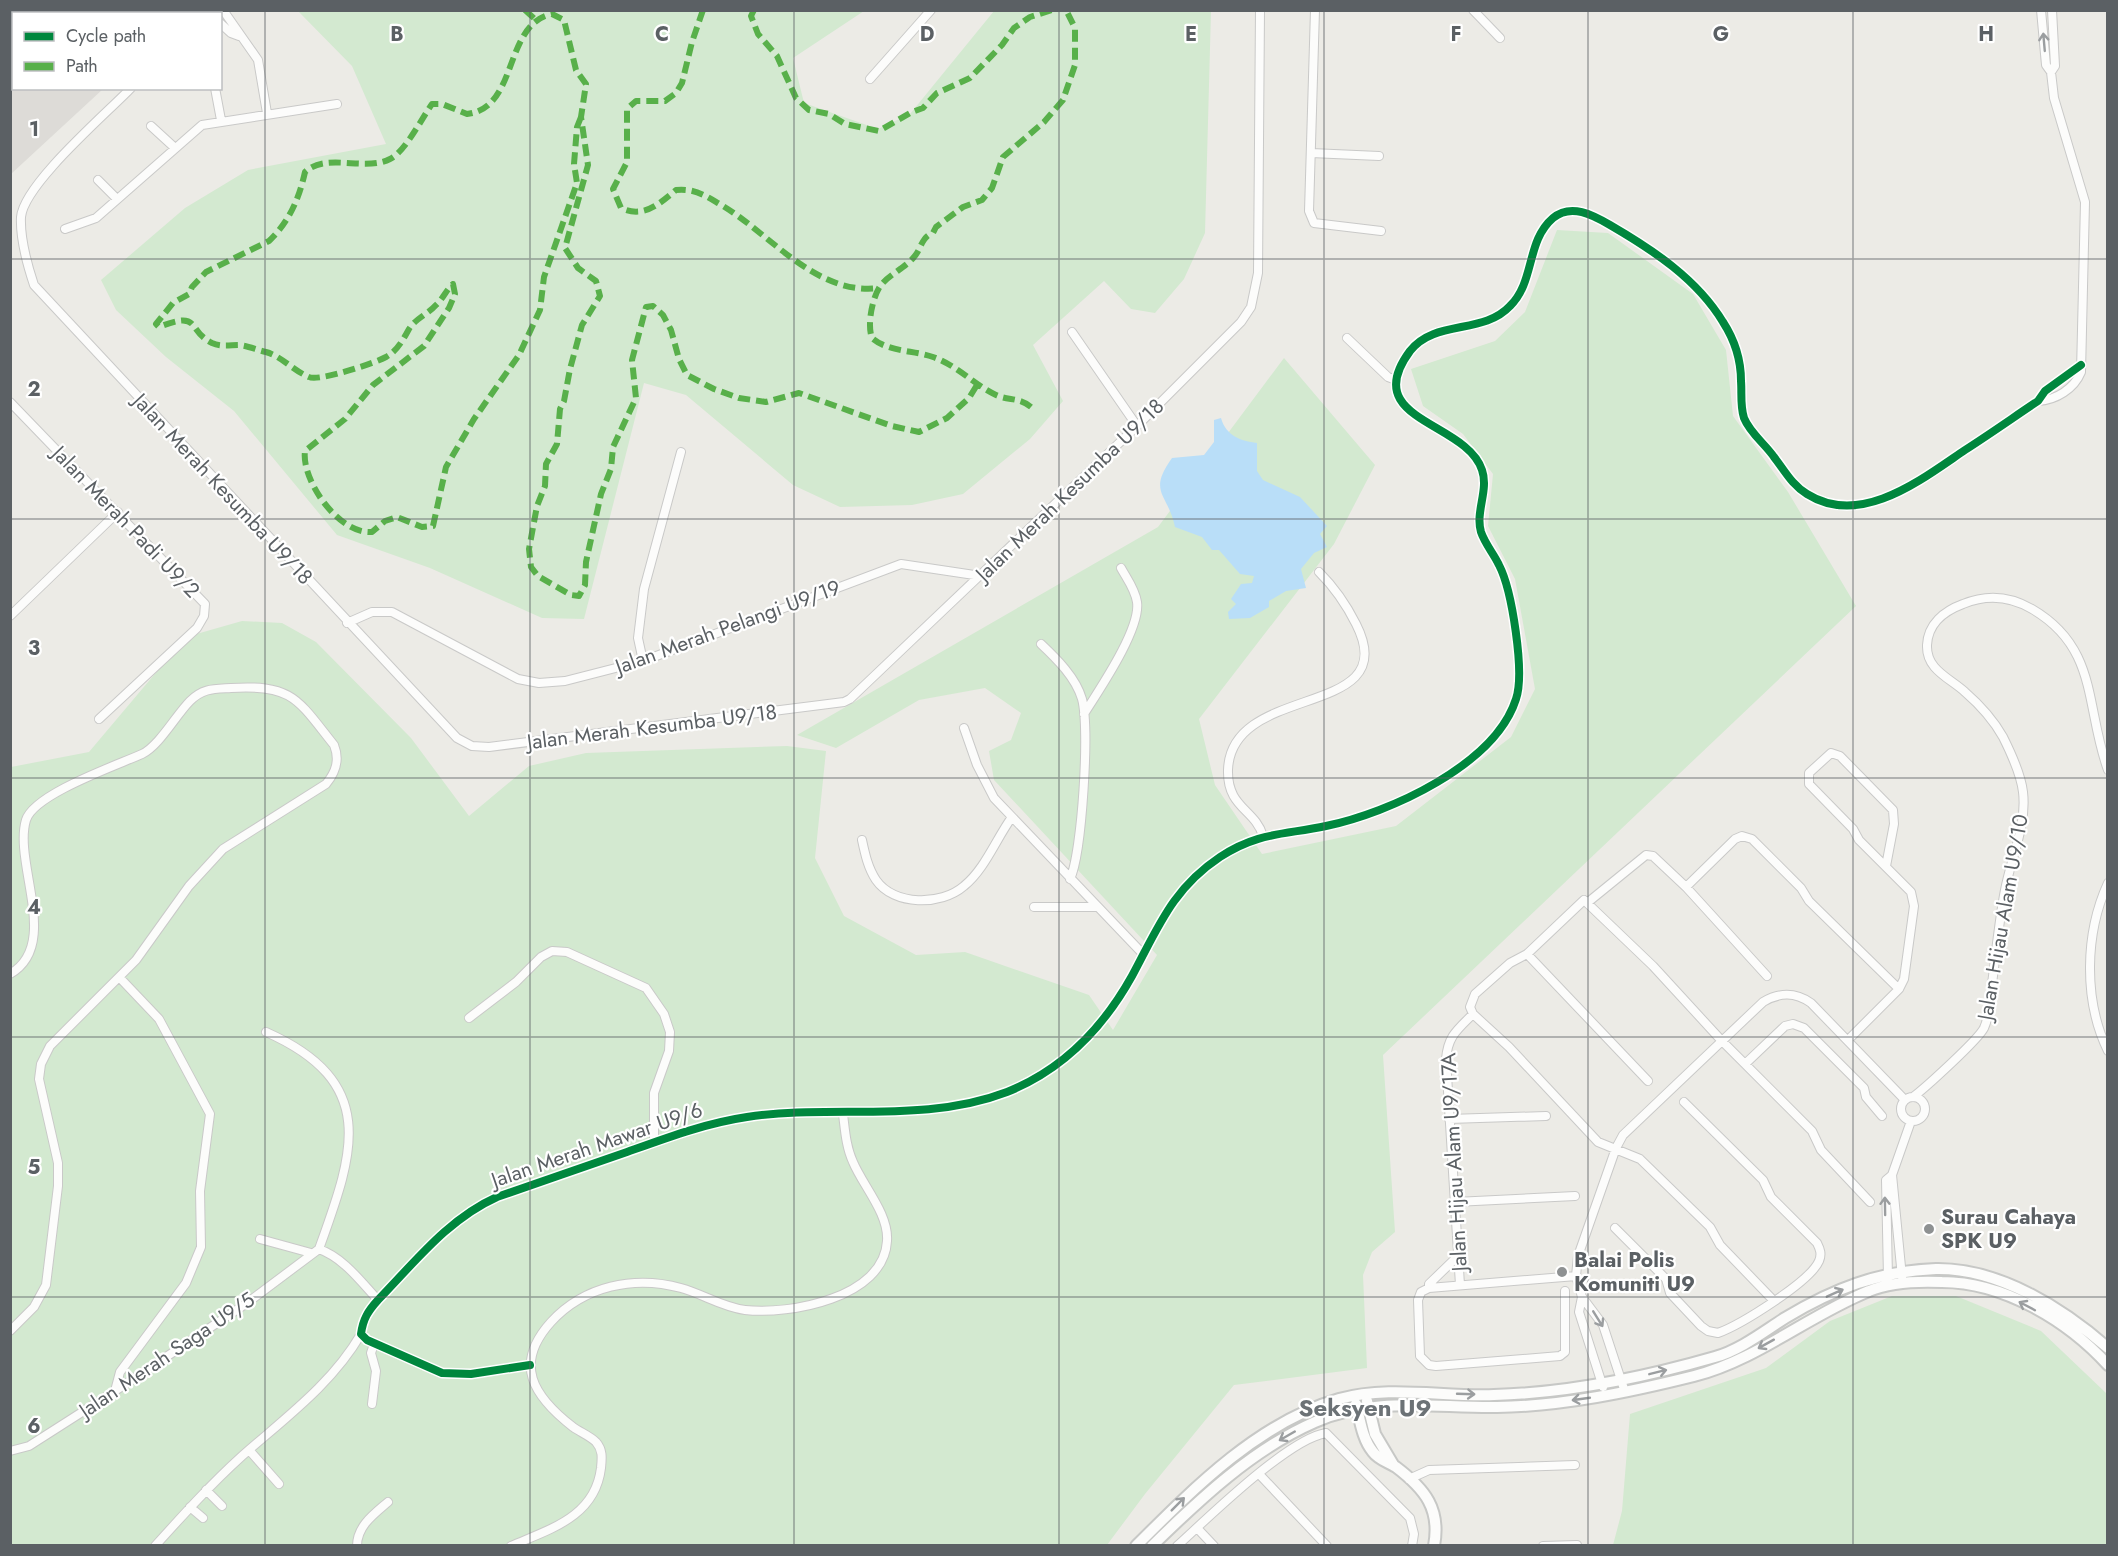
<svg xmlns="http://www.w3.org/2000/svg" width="2118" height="1556" font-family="Jost,sans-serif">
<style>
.industrial{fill:#dddbd7}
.green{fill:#d3e9d0}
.water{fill:#b9def8}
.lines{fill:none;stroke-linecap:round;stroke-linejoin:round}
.street-casing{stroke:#c9c9c8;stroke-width:10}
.secondary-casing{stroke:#c7c8c6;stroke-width:14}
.street{stroke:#fcfcfb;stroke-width:8}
.secondary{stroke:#fcfcfb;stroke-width:10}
.quiet{stroke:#58b04a;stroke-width:6;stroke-dasharray:12 6;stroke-linecap:butt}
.cycleway-casing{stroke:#fff;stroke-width:11}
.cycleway{stroke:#00873e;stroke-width:8}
.oneway{stroke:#9b9ea0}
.grid{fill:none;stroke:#5b6064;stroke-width:1.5;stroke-opacity:0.55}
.poi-dot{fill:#8e9192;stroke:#fff;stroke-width:2}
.labels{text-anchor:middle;stroke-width:4.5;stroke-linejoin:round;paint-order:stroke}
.street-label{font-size:21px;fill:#5b6064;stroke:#fff}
.poi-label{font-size:21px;font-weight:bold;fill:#5b6064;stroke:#fff;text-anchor:start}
.quarter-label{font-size:24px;font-weight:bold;fill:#6c7276;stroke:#fff}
.grid-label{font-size:20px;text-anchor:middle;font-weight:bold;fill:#5b6064;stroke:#fff;stroke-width:4.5;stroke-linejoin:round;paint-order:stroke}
</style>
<rect width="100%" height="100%" fill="#ecebe6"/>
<path class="industrial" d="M11,11h176l-3,3h-170v74l89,1 -92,85z"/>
<path class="green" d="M298,11h566l-71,47 11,45 74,26 32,-15 84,-103h217l-6,222 -21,46 -29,34 -24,-4 -27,-28 -71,64 30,56 -33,38 -67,55 -51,11 -72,2 -47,-22 -107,-90 -42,-12 -60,236 -42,-1 -112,-50 -93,-33 -103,-124 -68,-54 -50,-47 -15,-30 84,-72 63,-38 138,-26 -34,-78z
M1557,230l51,3 85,61 33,56 7,66 55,76 68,114 -473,449 12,177 -23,20 -9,23 4,93 -133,17 -89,109 -38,51 -1096,1v-779l78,-15 97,-115 56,-16 40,2 34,19 95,96 58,78 60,-50 57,-13 201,-7 39,5 -11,107 29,58 72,39 49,-3 124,43 24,35 44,-75 -163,-175 -5,-29 22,-11 10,-27 -36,-25 -66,12 -83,48 -39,-13 361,-208 126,-169 91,107 -41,79 -135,175 16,66 47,69 134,-28 115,-89 24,-48 -20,-110 -27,-53 5,-52 -30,-40 -40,-28 -12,-37 84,-28 30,-29z
M1892,1296h64l85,35 65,62 1,152h-494l9,-34 8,-97 136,-46 64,-47z"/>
<path class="water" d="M1221,418c5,18 20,23 36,25v28l6,9 37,17 27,29 -7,8 7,13 -13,6 -13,16 5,19 -20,3 -17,10v6l-19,11 -21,1 -1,-7 8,-8 -5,-5 10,-15 11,-1 2,-7 -14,-2 -21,-24h-7l-10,-13 -27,-10c-7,-34 -28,-34 -3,-69l32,-3 10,-13v-22z"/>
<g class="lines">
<defs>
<path id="street" d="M223,10l35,50 9,53
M1315,10l-6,201 5,12 67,8
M1473,10l27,28
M21,14l5,-4
M206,14l3,-4
M10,21l4,-2
M220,23l11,10 8,3
M2051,72l4,-6 -3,-56
M870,79l61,-69
M131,88c-25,26 -107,96 -110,129 -1,21 6,47 13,68l423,453 15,8 17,1 355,-45 6,-3 287,-273 104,-104 10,-15 7,-34 2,-263
M215,88l6,32
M151,126l24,22
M1311,153l68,3
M98,180l19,19
M65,229l31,-11 106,-93 135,-21
M1072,332l65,94
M1347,338l41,39 8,3
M2038,401c18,-1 36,-12 43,-29l4,-170 -31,-104 -3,-26 -5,-7 -5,-55
M10,402l195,202 -1,12 -7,12 -98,91
M10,616l108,-104
M347,623l25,-11h20l126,67 21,4 26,-2 78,-20 258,-97 80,12
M1041,644c16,15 35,34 41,55 8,29 0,154 -12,180
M643,661l-5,-23 6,-49 37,-137
M1084,714c15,-24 57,-85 53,-112 -2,-13 -10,-23 -16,-34
M964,728l13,37 17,33 149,156
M1263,836c-8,-27 -36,-28 -35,-66 3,-89 177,-50 128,-146 -10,-20 -20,-35 -37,-52
M862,840c3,14 6,28 14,40 18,26 65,26 88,6 21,-17 32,-47 48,-69
M2108,883c-23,50 -25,117 0,168
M1686,887l49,-48 7,-3 10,3 49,49 8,13 90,88
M1587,903l59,-48 7,1 33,31 81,89
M1034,907h64
M1527,954l121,127
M10,974c51,-29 3,-111 16,-154 8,-26 89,-54 116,-66 17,-8 34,-39 48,-53 13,-13 24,-12 41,-13 62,-4 67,12 103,57 6,15 2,27 -8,39l-103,65 -34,37 -53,74 -86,86 -9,18 -2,15 19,84v23l-12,99 -12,22 -24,24
M469,1018l47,-36 25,-25 11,-6 15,1 79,36 18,26 6,18 -1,19 -15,42v49
M266,1032c115,51 87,122 53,217
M1848,1040l51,-51 5,-10 10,-73 -3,-14 -52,-52 -6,-11 -44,-45v-11l22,-20 9,3 53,54 1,14 -8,42
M1745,1064l40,-38 8,-2 11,4 60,60 2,9 16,19
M1913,1097c12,-9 65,-57 71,-69 6,-13 6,-30 8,-44 4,-31 7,-63 13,-94 6,-32 22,-65 18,-98 -2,-18 -12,-39 -20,-55 -9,-16 -23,-32 -38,-45 -15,-14 -39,-22 -38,-47 1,-21 17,-34 36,-41 24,-10 47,-8 69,5 67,39 53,99 76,161
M1901 1109a12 12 0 1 1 24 0a12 12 0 1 1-24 0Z
M1449,1119l97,-3
M1892,1175l10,102
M1455,1202l120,-6
M1615,1228l51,51 4,14 31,33 7,5 10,2c22,-8 92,-51 101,-72 3,-7 1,-12 -2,-18l-46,-46 -8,-17 -79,-78
M260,1239l51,14
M319,1249c25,9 42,33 59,51
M1888,1278l-2,-98 6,-5 19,-54
M1460,1285l-14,-226c2,-23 11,-29 27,-45
M1429,1288v-4l29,-28
M1565,1291v61l-5,4 -124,10 -7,-1 -9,-9 -2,-56 3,-8 8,-4 147,-12
M1582,1297l-3,15 24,75
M1774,1301l-54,-56 -10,-18 -70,-68 -42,-17 -89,-95 -36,-33 -3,-7 5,-13 35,-31 17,-9 57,-54 69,66 68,74 91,91 9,19 49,52
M530,1365l-59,9 -29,-1 -75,-33 -6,-6c2,-15 7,-23 17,-34 37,-38 70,-81 119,-103 43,-15 87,-30 130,-45 39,-14 79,-29 120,-35 84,-13 177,7 260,-25 55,-22 96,-64 125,-116 26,-48 40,-87 88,-119 38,-25 64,-22 106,-31 63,-13 169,-61 190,-127 9,-26 -4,-109 -17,-134 -5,-11 -14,-21 -18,-33 -6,-20 8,-42 1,-62 -16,-49 -124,-49 -72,-119 25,-32 73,-16 100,-45 25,-24 16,-65 43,-88 18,-15 40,-3 57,7 43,25 87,54 113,97 11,17 18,38 18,59 1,12 -1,25 3,37 6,15 21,26 30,39 11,14 18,28 33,37 54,34 115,-15 158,-44 25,-16 49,-33 73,-49l7,-10 36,-26
M115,1391l5,-19 66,-89 15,-36 -1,-56 10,-77 -51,-95 -39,-41
M1625,1392l-22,-67 -21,-28 -6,-21 2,-20 38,-108 7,-13 140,-133c17,-10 32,-10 48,1l94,97
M372,1404l4,-33 -5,-18 3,-9
M249,1450l30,34
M10,1451l19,-5 86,-55 132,-88 72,-54
M1259,1474l68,72
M1409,1479l20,-9 146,-5
M206,1490l16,16
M190,1507l13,11
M1197,1528l17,18
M155,1546c28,-31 56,-62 87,-90 43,-38 90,-72 119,-122
M357,1546c0,-20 17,-32 31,-44
M511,1546c39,-17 84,-29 90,-78 1,-10 2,-18 -5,-26 -6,-6 -16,-10 -23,-15 -40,-31 -60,-63 -22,-105 33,-36 83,-47 130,-34 22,6 41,19 64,22 44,5 139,-12 142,-69 2,-27 -24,-55 -34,-79 -7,-15 -8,-32 -10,-48
M1177,1546c31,-28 111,-107 149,-113l84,85 4,16 -2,12
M1543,1546l34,-1"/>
<path id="secondary" d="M1367,1401l8,33 19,32
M1356,1404c4,15 6,35 17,48 6,8 15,10 23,15 29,22 45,42 38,79
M1136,1546c58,-58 123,-124 203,-147 50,-14 103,-2 155,-4 75,-2 148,-17 221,-38 25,-7 48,-25 70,-39 48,-29 94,-47 151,-49 63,-1 126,39 172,79
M1152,1546c48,-47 101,-97 163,-124 59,-26 120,-14 182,-15 66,-1 133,-15 197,-31 63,-16 115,-61 175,-85 21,-9 50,-10 73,-9 61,0 125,38 166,83"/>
</defs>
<use href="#street" class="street-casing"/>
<use href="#secondary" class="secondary-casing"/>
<use href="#street" class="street"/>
<use href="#secondary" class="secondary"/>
<path class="quiet" d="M525,10l12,11
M703,10l-11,32 -10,41 -6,10 -11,8h-29l-9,8v53l-14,27 8,19c23,11 39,-5 55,-18 20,-2 31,7 47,16 48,29 94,90 156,82
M754,10l-3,6 7,18 19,22 19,42 13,12 20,4 16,10 34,7 33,-19 11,-4 14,-15 33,-15 32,-33 12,-17 16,-11 22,-7
M581,117l-4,10 -3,37 3,19 -33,94 -4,33 -21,45 -45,64 -28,48 -13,59 -11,1 -25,-10 -12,4 -13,11c-33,3 -71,-52 -67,-81l40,-32 28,-34 51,-39 25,-38 6,-14 -2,-10c-7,6 -10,15 -17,21 -8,9 -21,14 -27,24 -6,11 -12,22 -23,28 -11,6 -68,25 -77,20 -15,-6 -28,-21 -43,-25 -9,-2 -18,-6 -27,-7 -9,0 -18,2 -27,-2 -26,-13 -10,-33 -53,-16l-3,-3 17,-21 16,-9 3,-7 14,-15 63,-31c20,-19 30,-42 36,-69 21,-20 60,0 85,-13 15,-7 32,-41 42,-55h10l25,10c52,-6 36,-90 85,-100l12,6 12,50 10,14 -5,33 7,48 -23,83 13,20 18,13 4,15 -18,29 -12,44 -6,32 -4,8 -3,35 -11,20 -1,22 -8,20 -8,43 2,18 7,9 33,19 8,1 6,-11 1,-23 15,-68 10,-25 2,-22 23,-49 -4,-38 14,-53 7,-1 10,9 8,15 8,29 8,16 27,14 25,9 27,4 33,-9 93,33 27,6 28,-14 22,-20 8,-13
M1031,407c-12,-10 -22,-6 -35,-12 -23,-11 -38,-29 -63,-38 -20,-7 -45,-5 -61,-19 -5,-13 0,-38 7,-50 7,-12 25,-19 35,-31 8,-9 7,-20 19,-24l3,-6 27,-20 19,-7 10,-12 11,-31 41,-35 19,-22 12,-35v-37l-9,-18"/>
<defs>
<path id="cycleway" d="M530,1365l-59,9 -29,-1 -75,-33 -6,-6c2,-15 7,-23 17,-34 37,-38 70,-81 119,-103 43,-15 87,-30 130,-45 39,-14 79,-29 120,-35 84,-13 177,7 260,-25 55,-22 96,-64 125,-116 26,-48 40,-87 88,-119 38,-25 64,-22 106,-31 63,-13 169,-61 190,-127 9,-26 -4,-109 -17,-134 -5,-11 -14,-21 -18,-33 -6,-20 8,-42 1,-62 -16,-49 -124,-49 -72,-119 25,-32 73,-16 100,-45 25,-24 16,-65 43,-88 18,-15 40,-3 57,7 43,25 87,54 113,97 11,17 18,38 18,59 1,12 -1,25 3,37 6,15 21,26 30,39 11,14 18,28 33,37 54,34 115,-15 158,-44 25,-16 49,-33 73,-49l7,-10 36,-26"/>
</defs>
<use href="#cycleway" class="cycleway-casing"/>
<use href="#cycleway" class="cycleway"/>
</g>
<defs><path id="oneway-shaft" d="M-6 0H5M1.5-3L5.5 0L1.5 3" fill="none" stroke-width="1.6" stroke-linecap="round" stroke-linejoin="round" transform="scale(1.5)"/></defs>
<g class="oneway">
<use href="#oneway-shaft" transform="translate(2044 42) rotate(-95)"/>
<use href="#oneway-shaft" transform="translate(1885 1206) rotate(-91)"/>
<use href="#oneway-shaft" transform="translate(1835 1293) rotate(-24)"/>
<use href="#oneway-shaft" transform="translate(2027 1306) rotate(-152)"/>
<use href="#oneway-shaft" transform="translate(1598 1319) rotate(58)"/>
<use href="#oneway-shaft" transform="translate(1766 1344) rotate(151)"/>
<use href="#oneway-shaft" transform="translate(1658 1372) rotate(-14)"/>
<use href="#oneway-shaft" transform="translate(1466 1394) rotate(2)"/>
<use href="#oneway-shaft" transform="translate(1581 1399) rotate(172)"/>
<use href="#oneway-shaft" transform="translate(1287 1436) rotate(150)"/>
<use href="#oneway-shaft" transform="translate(1178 1504) rotate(-45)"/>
</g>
<path class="grid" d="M265,10v1536M530,10v1536M794,10v1536M1059,10v1536M1324,10v1536M1588,10v1536M1853,10v1536M10,259h2098M10,519h2098M10,778h2098M10,1037h2098M10,1297h2098"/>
<g class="poi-dot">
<circle cx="1929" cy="1229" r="6"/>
<circle cx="1562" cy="1272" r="6"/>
</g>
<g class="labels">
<g class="street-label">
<text transform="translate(223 489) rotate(47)" y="7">Jalan Merah Kesumba U9/18</text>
<text transform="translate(1070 490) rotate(-44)" y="7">Jalan Merah Kesumba U9/18</text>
<text transform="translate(126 522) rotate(46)" y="7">Jalan Merah Padi U9/2</text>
<text transform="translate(728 627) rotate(-20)" y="7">Jalan Merah Pelangi U9/19</text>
<text transform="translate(652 727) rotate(-7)" y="7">Jalan Merah Kesumba U9/18</text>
<text transform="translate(2003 917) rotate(-80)" y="7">Jalan Hijau Alam U9/10</text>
<text transform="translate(597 1145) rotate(-19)" y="7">Jalan Merah Mawar U9/6</text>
<text transform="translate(1454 1162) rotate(-93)" y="7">Jalan Hijau Alam U9/17A</text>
<text transform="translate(167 1355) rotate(-34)" y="7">Jalan Merah Saga U9/5</text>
</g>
<g class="poi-label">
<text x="1941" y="1224">Surau Cahaya<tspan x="1941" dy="24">SPK U9</tspan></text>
<text x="1574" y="1267">Balai Polis<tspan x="1574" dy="24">Komuniti U9</tspan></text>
</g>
<g class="quarter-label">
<text x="1365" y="1416">Seksyen U9</text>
</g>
</g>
<g class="grid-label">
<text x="397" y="41">B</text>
<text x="662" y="41">C</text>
<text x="927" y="41">D</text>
<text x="1191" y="41">E</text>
<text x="1456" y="41">F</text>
<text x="1721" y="41">G</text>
<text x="1986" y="41">H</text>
<text x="34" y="136">1</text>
<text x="34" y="396">2</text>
<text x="34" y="655">3</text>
<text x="34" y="914">4</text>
<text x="34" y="1174">5</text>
<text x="34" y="1433">6</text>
</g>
<rect width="2118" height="1556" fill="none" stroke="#5b6064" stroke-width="24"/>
<rect x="12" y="12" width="210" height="78" fill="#ffffff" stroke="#bdbfc1" stroke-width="1.5"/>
<rect x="24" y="32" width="30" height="9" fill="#00873e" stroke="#bdbfc1" stroke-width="1.5"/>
<text x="66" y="42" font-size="18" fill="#5b6064">Cycle path</text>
<rect x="24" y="62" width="30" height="9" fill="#58b04a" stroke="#bdbfc1" stroke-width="1.5"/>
<text x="66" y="72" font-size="18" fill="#5b6064">Path</text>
</svg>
